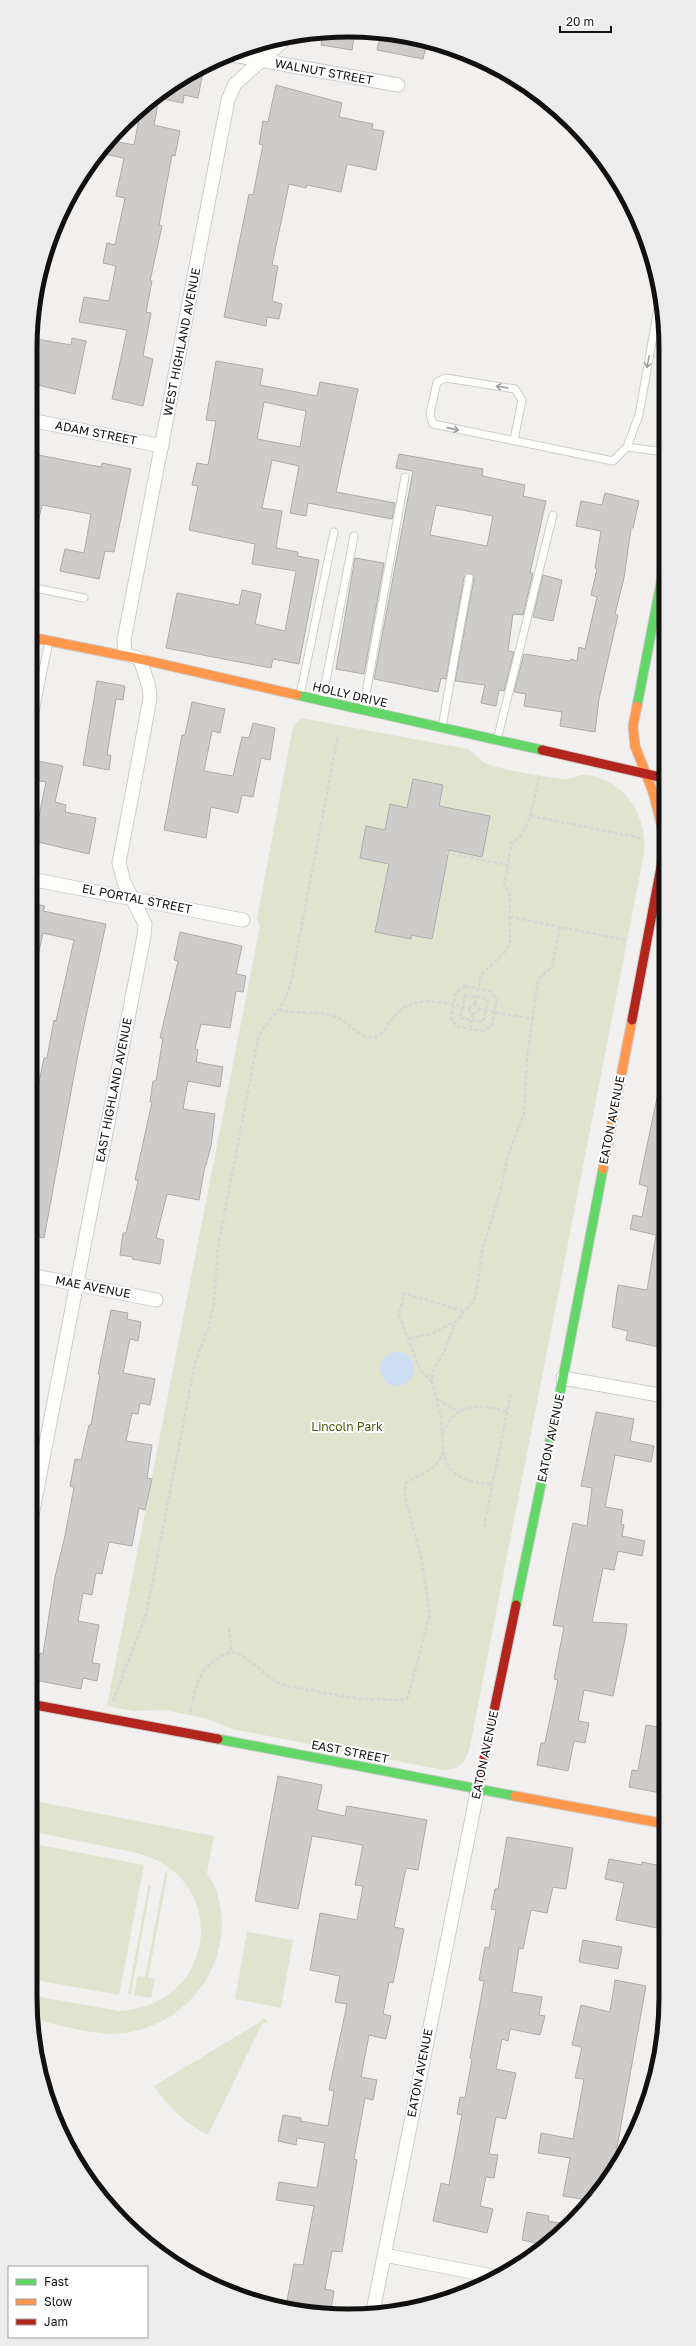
<svg xmlns="http://www.w3.org/2000/svg" width="696" height="2346" font-family="'Golos Text',sans-serif">
<style>
.green{fill:#e0e3ce}
.water{fill:#cedff4}
.building{fill:#cecccb;stroke:#adabaa;fill-rule:evenodd}
.lines{fill:none;stroke-linecap:round;stroke-linejoin:round}
.lane-casing{stroke:#cecccb;stroke-width:9}
.street-casing{stroke:#cecccb;stroke-width:15}
.fast-casing{stroke:#cecccb;stroke-width:11}
.slow-casing{stroke:#cecccb;stroke-width:11}
.jam-casing{stroke:#cecccb;stroke-width:11}
.path{stroke:#d7d6d5;stroke-width:2.5;stroke-dasharray:4 2;stroke-linecap:butt}
.lane{stroke:#fdfdfc;stroke-width:7}
.street{stroke:#fdfdfc;stroke-width:13}
.fast{stroke:#63d668;stroke-width:9}
.slow{stroke:#ff974d;stroke-width:9}
.jam{stroke:#b3261e;stroke-width:9}
.oneway{stroke:#9f9f9e}
.labels{text-anchor:middle;stroke-width:4;stroke-linejoin:round;paint-order:stroke}
.street-label{font-size:12px;fill:#121110;stroke:#fff}
.park-label{font-size:12px;fill:#4a540d;stroke:#fff}
.rim{fill:none;stroke:#121110;stroke-width:5}
</style>
<rect width="100%" height="100%" fill="#f2f0ee"/>
<path class="green" d="M301,718l167,31c7,4 12,12 19,15 20,7 54,12 75,15 10,1 17,-6 27,-4 38,7 59,43 55,79l-175,897c-5,13 -12,19 -26,19l-211,-41 -28,-11 -40,-8 -31,1 -26,-5 153,-780 -3,-7 36,-193z
M30,1800l184,36 -7,37c3,6 8,12 10,19 20,66 -25,131 -92,141 -29,4 -64,-8 -93,-14l-2,-24 89,16c98,-5 113,-133 18,-158l-107,-22z
M30,1843l114,22 -25,130 -89,-16z
M165,1872l3,1 -20,105 7,1 -4,19 -17,-3 3,-19 8,1z
M148,1886h3l-20,108h-3z
M247,1932l46,8 -12,68 -46,-9z
M263,2018l4,2v2l-5,2 -54,111c-22,-11 -40,-28 -54,-49l106,-64z"/>
<path class="water" d="M380 1369a17 17 0 1 1 34 0a17 17 0 1 1-34 0Z"/>
<path class="building" d="M348,30l7,1 -3,19 -31,-5 2,-13z
M381,33l29,3 17,6 -4,17 -46,-9z
M204,66l-6,32 -14,-3 -1,8 -24,-5 -5,27 26,6 -5,25 -3,-1 -13,70 3,1 -12,55h2l-6,31 5,1 -8,43 10,3 -10,47 -31,-7 15,-69 -48,-8 5,-25 25,4 7,-35 -13,-3 4,-20 8,2 10,-47 -9,-2 8,-38 -25,-5 10,-13 25,5 7,-37 30,-24z
M276,85l66,18 -3,14 34,7 -1,5 12,2 -8,39 -29,-6 -6,28 -34,-7 -1,3 -17,-4 -17,81 6,1 -6,35 10,3 -3,15 -12,-2 -1,9 -42,-9 25,-123 4,1 10,-50 -4,-1 4,-23 5,1z
M31,338l40,7 1,-7 14,3 -11,53 -45,-11z
M216,361l47,8 -3,16 57,11 3,-14 38,7 -22,103 59,11 -3,16 -84,-16 -2,13 -16,-3 9,-47 -27,-6 -10,48 20,3 -6,37 22,4 -1,4 22,4 -20,104 -26,-5 -2,9 -105,-20 11,-55 62,12 3,-15 19,4 -6,30 30,7 11,-60 -44,-7 3,-20 -66,-14 9,-44 -6,-1 5,-22 11,2 8,-44 -10,-1zM264,402l42,9 -6,36 -43,-8z
M399,454l84,15 -1,7 43,9 -2,11 23,5 -16,72h3l-10,42 -10,-1 -5,37 6,1 -10,39 -5,-1 -3,16 -15,-3 4,-18 -30,-4 19,-102 -4,-6 -6,4 -18,102 -5,-1 -3,14 -64,-13 39,-208 -17,-3zM436,505l57,11 -6,30 -57,-11z
M38,455l63,12 1,-4 29,6 -17,83 -9,-1 -6,28 -39,-8 5,-22 19,4 7,-39 -49,-9 -6,27 -6,-1v-39z
M605,493l34,8 -6,27h-2l-7,50 -9,36 3,1 -19,84 -4,33 -35,-6 2,-14 -38,-6 2,-12 -12,-2 10,-38 46,7 1,-2 6,2 2,-14 6,2 12,-52 -6,-2 6,-26 -2,-1 6,-37 -25,-5 5,-25 21,4z
M355,558l29,5 -20,111 -28,-5z
M543,575l19,5 -9,41 -20,-4z
M97,681l28,5 -2,14 -7,-1 -9,56h4l-2,15 -26,-5z
M192,702l33,7 -5,24 -8,-2 -8,40 29,5 9,-39 7,1 4,-15 22,5 -5,32 -9,-2 -8,39 -11,-2 -4,18 -27,-6 -5,31 -42,-8 18,-95h3z
M38,761l25,5 -8,36 11,3 -1,7 31,6 -7,36 -55,-13 12,-59 -12,-2z
M413,779l30,6 -4,21 51,10 -8,41 -33,-7 -17,89 -21,-4v4l-36,-7 14,-68 -29,-6 6,-32 19,4 5,-26 17,4z
M30,903l15,3 -2,5 63,13 -28,130 -34,184 -14,-3v-144l7,1 7,-34h3l7,-38 2,1 18,-81 -31,-7 -7,32 -6,-1z
M180,932l62,14 -6,28 10,2 -3,16 -7,-1 -6,37 -29,-4 -6,25 3,1 -2,12 27,5 -3,20 -32,-6 -5,28 32,5 -4,32 -5,19h-1l-6,35 -32,-6 -11,44 8,2 -4,24 -28,-5 1,-2 -13,-2 3,-22h3l12,-52 -3,-1 17,-78h-2l3,-21h3l7,-43h-3l18,-77 -4,-1z
M658,1093h7v228l-6,26 -33,-7 2,-9 -16,-4 6,-42 29,5 9,-55 -26,-6 3,-14 9,2 6,-30 -9,-3z
M111,1310l17,3 -1,6 14,3 -3,19 -8,-2 -7,34 32,6 -5,26 -10,-2 -2,11 -6,-1 -6,28 26,4 -5,33 5,1 -7,31 -6,-2 -7,38 -23,-4 -7,32 -6,-1 -4,22 -9,-2 -5,28 21,4 -7,38 8,1 -3,17 -14,-3 -2,11 -46,-9 5,-27 3,1 12,-77 10,-41 9,-49 -4,-1 5,-27 6,1 8,-35h2l9,-50 -2,-1z
M596,1412l38,7 -4,22 24,5 -3,16 -36,-7 -10,52 18,3 -2,14 3,1 -2,11 23,5 -3,15 -24,-5 -4,19 -11,-2 -11,54 35,2 -1,10 -13,62 -29,-6 -6,31 11,2 -4,20 -11,-2 -6,30 -31,-6 4,-22h4l13,-63 -4,-1 10,-52 -11,-2 15,-78 5,-24 14,3 5,-38 -11,-2z
M646,1725l20,3v66l-37,-7 3,-17 6,1z
M278,1776l44,9 -5,25 28,6 2,-10 80,14 -9,50 -12,-2 -12,59 10,2 -11,54 -4,-1 -6,32 8,2 -5,23 -17,-4 -8,42 16,3 -4,20 -8,-2 -11,61 3,1 -15,92 -10,-1 -7,38 9,2 -4,24h-3l-18,-3 1,-7 -23,-4 7,-37 9,1 11,-59 -38,-6 3,-18 38,6 8,-45 -28,-5 -1,7 -18,-4 5,-26 18,3v3l27,5 6,-35 -5,-1 18,-86 -12,-2 5,-26 -30,-6 10,-57 37,7 6,-34 -8,-1 8,-40 -51,-9 -14,73 -43,-8z
M507,1837l66,11 -7,41 -13,-2 -6,26 -16,-3 -8,39 -4,-1 -7,44 30,5 -3,18 6,1 -5,19 -30,-6 -2,12 -6,-2 -6,30 20,4 -10,46 -10,-2 -7,37 9,1 -4,23 -8,-1 -6,29 13,3 -6,24 -54,-12 8,-38 8,2 13,-70 -5,-1 3,-17 5,1 7,-39 -2,-1 14,-77 -5,-1 6,-33 4,1 7,-38 -5,-1 4,-20h3z
M609,1859l33,6v-3l24,5v19l-9,42 -41,-8 8,-37 -19,-4z
M583,1940l39,7 -4,22 -39,-7z
M615,1980l31,6 -34,189 -24,25 -25,-4 7,-38 -32,-5 3,-20 32,6 11,-60 -9,-1 7,-31 -10,-2 9,-40 29,7z
M527,2212l22,4 -1,5 18,3 -19,21 -25,-5z"/>
<g class="lines">
<defs>
<path id="lane" d="M514,440l8,-40 -7,-11 -69,-11 -9,4 -7,32 3,10 180,37 14,-14 12,-32 21,-118
M627,447l37,5
M30,587l54,11
M300,695l34,-163
M322,700l32,-164
M363,710l42,-233
M30,711l5,1 14,-72
M442,727l27,-149
M497,740l56,-225"/>
<path id="street" d="M227,54l171,31
M30,420l132,26
M30,879l213,41
M30,1275l126,25
M563,1378l102,18
M30,1526l114,-590 1,-12 -21,-42 -5,-19 31,-164 -1,-12 -9,-28 -15,-5 -1,-14 104,-540 7,-16 47,-42 2,-5
M384,2255l114,22
M373,2311l105,-523"/>
<path id="fast" d="M297,695l245,55
M637,706l27,-139
M516,1605l47,-227 40,-209
M218,1739l297,57"/>
<path id="slow" d="M30,637l110,22 157,36
M637,706l-4,20 2,20 18,46 9,35
M603,1169l29,-149
M515,1796l151,28"/>
<path id="jam" d="M542,750l122,28
M632,1020l32,-169 -2,-24
M30,1704l188,35
M478,1788l38,-183"/>
</defs>
<use href="#lane" class="lane-casing"/>
<use href="#street" class="street-casing"/>
<use href="#fast" class="fast-casing"/>
<use href="#slow" class="slow-casing"/>
<use href="#jam" class="jam-casing"/>
<path class="path" d="M531,816l110,22
M446,853l62,12
M510,917l115,23
M465,986l25,5 7,8 -5,26 -9,6 -26,-4 -6,-9 5,-26z
M465,995l23,4 -5,23 -23,-4z
M475,1004l6,-29 23,-22 6,-11v-45l-1,-6 -5,-5 8,-44c18,-5 23,-49 27,-65
M469.5 1009a4.5 4.5 0 1 1 9 0a4.5 4.5 0 1 1-9 0Z
M279,1009c19,7 42,0 60,9 10,5 24,23 36,19 10,-3 12,-12 18,-19 18,-26 52,-15 76,-10
M478,1009l54,10
M470,1029l3,-16
M409,1338l22,-4 23,-12
M432,1382l-12,-12 -21,-55 5,-22 59,18
M438,1399l15,10 9,1
M443,1433c13,-32 36,-28 64,-22
M443,1451c6,28 24,30 50,34
M484,1527l27,-134
M229,1628l2,24
M113,1701l33,-86 49,-252 14,-37 5,-23 4,-56 40,-208c5,-12 12,-19 20,-29 8,-10 11,-21 14,-33l46,-242
M190,1712c8,-32 9,-47 41,-60l11,3 32,26 12,5 74,13 46,1 2,-3 22,-83 -9,-57 -17,-64 2,-10 28,-16 6,-8 3,-8 -2,-35 -9,-34 1,-11 12,-21 10,-28 18,-20 3,-7 6,-44 18,-59 8,-37 16,-41 3,-57 11,-78 14,-12 8,-40"/>
<use href="#lane" class="lane"/>
<use href="#street" class="street"/>
<use href="#fast" class="fast"/>
<use href="#slow" class="slow"/>
<use href="#jam" class="jam"/>
</g>
<defs><path id="oneway-shaft" d="M-6 0H5M1.5-3L5.5 0L1.5 3" fill="none" stroke-width="1.6" stroke-linecap="round" stroke-linejoin="round"/></defs>
<g class="oneway">
<use href="#oneway-shaft" transform="translate(648 362) rotate(100)"/>
<use href="#oneway-shaft" transform="translate(502 387) rotate(-171)"/>
<use href="#oneway-shaft" transform="translate(453 429) rotate(13)"/>
</g>
<g class="labels">
<g class="street-label">
<text transform="translate(324 72) rotate(10)" y="4">WALNUT STREET</text>
<text transform="translate(182 342) rotate(-79)" y="4">WEST HIGHLAND AVENUE</text>
<text transform="translate(96 433) rotate(11)" y="4">ADAM STREET</text>
<text transform="translate(350 695) rotate(13)" y="4">HOLLY DRIVE</text>
<text transform="translate(137 899) rotate(11)" y="4">EL PORTAL STREET</text>
<text transform="translate(114 1090) rotate(-79)" y="4">EAST HIGHLAND AVENUE</text>
<text transform="translate(612 1120) rotate(-79)" y="4">EATON AVENUE</text>
<text transform="translate(93 1287) rotate(11)" y="4">MAE AVENUE</text>
<text transform="translate(551 1438) rotate(-78)" y="4">EATON AVENUE</text>
<text transform="translate(350 1752) rotate(11)" y="4">EAST STREET</text>
<text transform="translate(485 1755) rotate(-78)" y="4">EATON AVENUE</text>
<text transform="translate(420 2073) rotate(-79)" y="4">EATON AVENUE</text>
</g>
<g class="park-label">
<text x="347" y="1431">Lincoln Park</text>
</g>
</g>
<path d="M0 0H696V2346H0ZM348 37H348A311 311 0 0 1 659 348V1998A311 311 0 0 1 348 2309H348A311 311 0 0 1 37 1998V348A311 311 0 0 1 348 37Z" fill="#ececec" fill-rule="evenodd"/>
<path class="rim" d="M348 37H348A311 311 0 0 1 659 348V1998A311 311 0 0 1 348 2309H348A311 311 0 0 1 37 1998V348A311 311 0 0 1 348 37Z"/>
<rect x="8" y="2266" width="140" height="72" fill="#ffffff" stroke="#a0a09f"/>
<rect x="16" y="2279" width="20" height="6" fill="#63d668" stroke="#a0a09f"/>
<text x="44" y="2286" font-size="12" fill="#121110">Fast</text>
<rect x="16" y="2299" width="20" height="6" fill="#ff974d" stroke="#a0a09f"/>
<text x="44" y="2306" font-size="12" fill="#121110">Slow</text>
<rect x="16" y="2319" width="20" height="6" fill="#b3261e" stroke="#a0a09f"/>
<text x="44" y="2326" font-size="12" fill="#121110">Jam</text>
<path d="M560 26v6h51v-6" fill="none" stroke="#121110" stroke-width="2"/>
<text x="566" y="26" font-size="12" fill="#121110" stroke="#ffffff" stroke-width="3" paint-order="stroke">20 m</text>
</svg>
